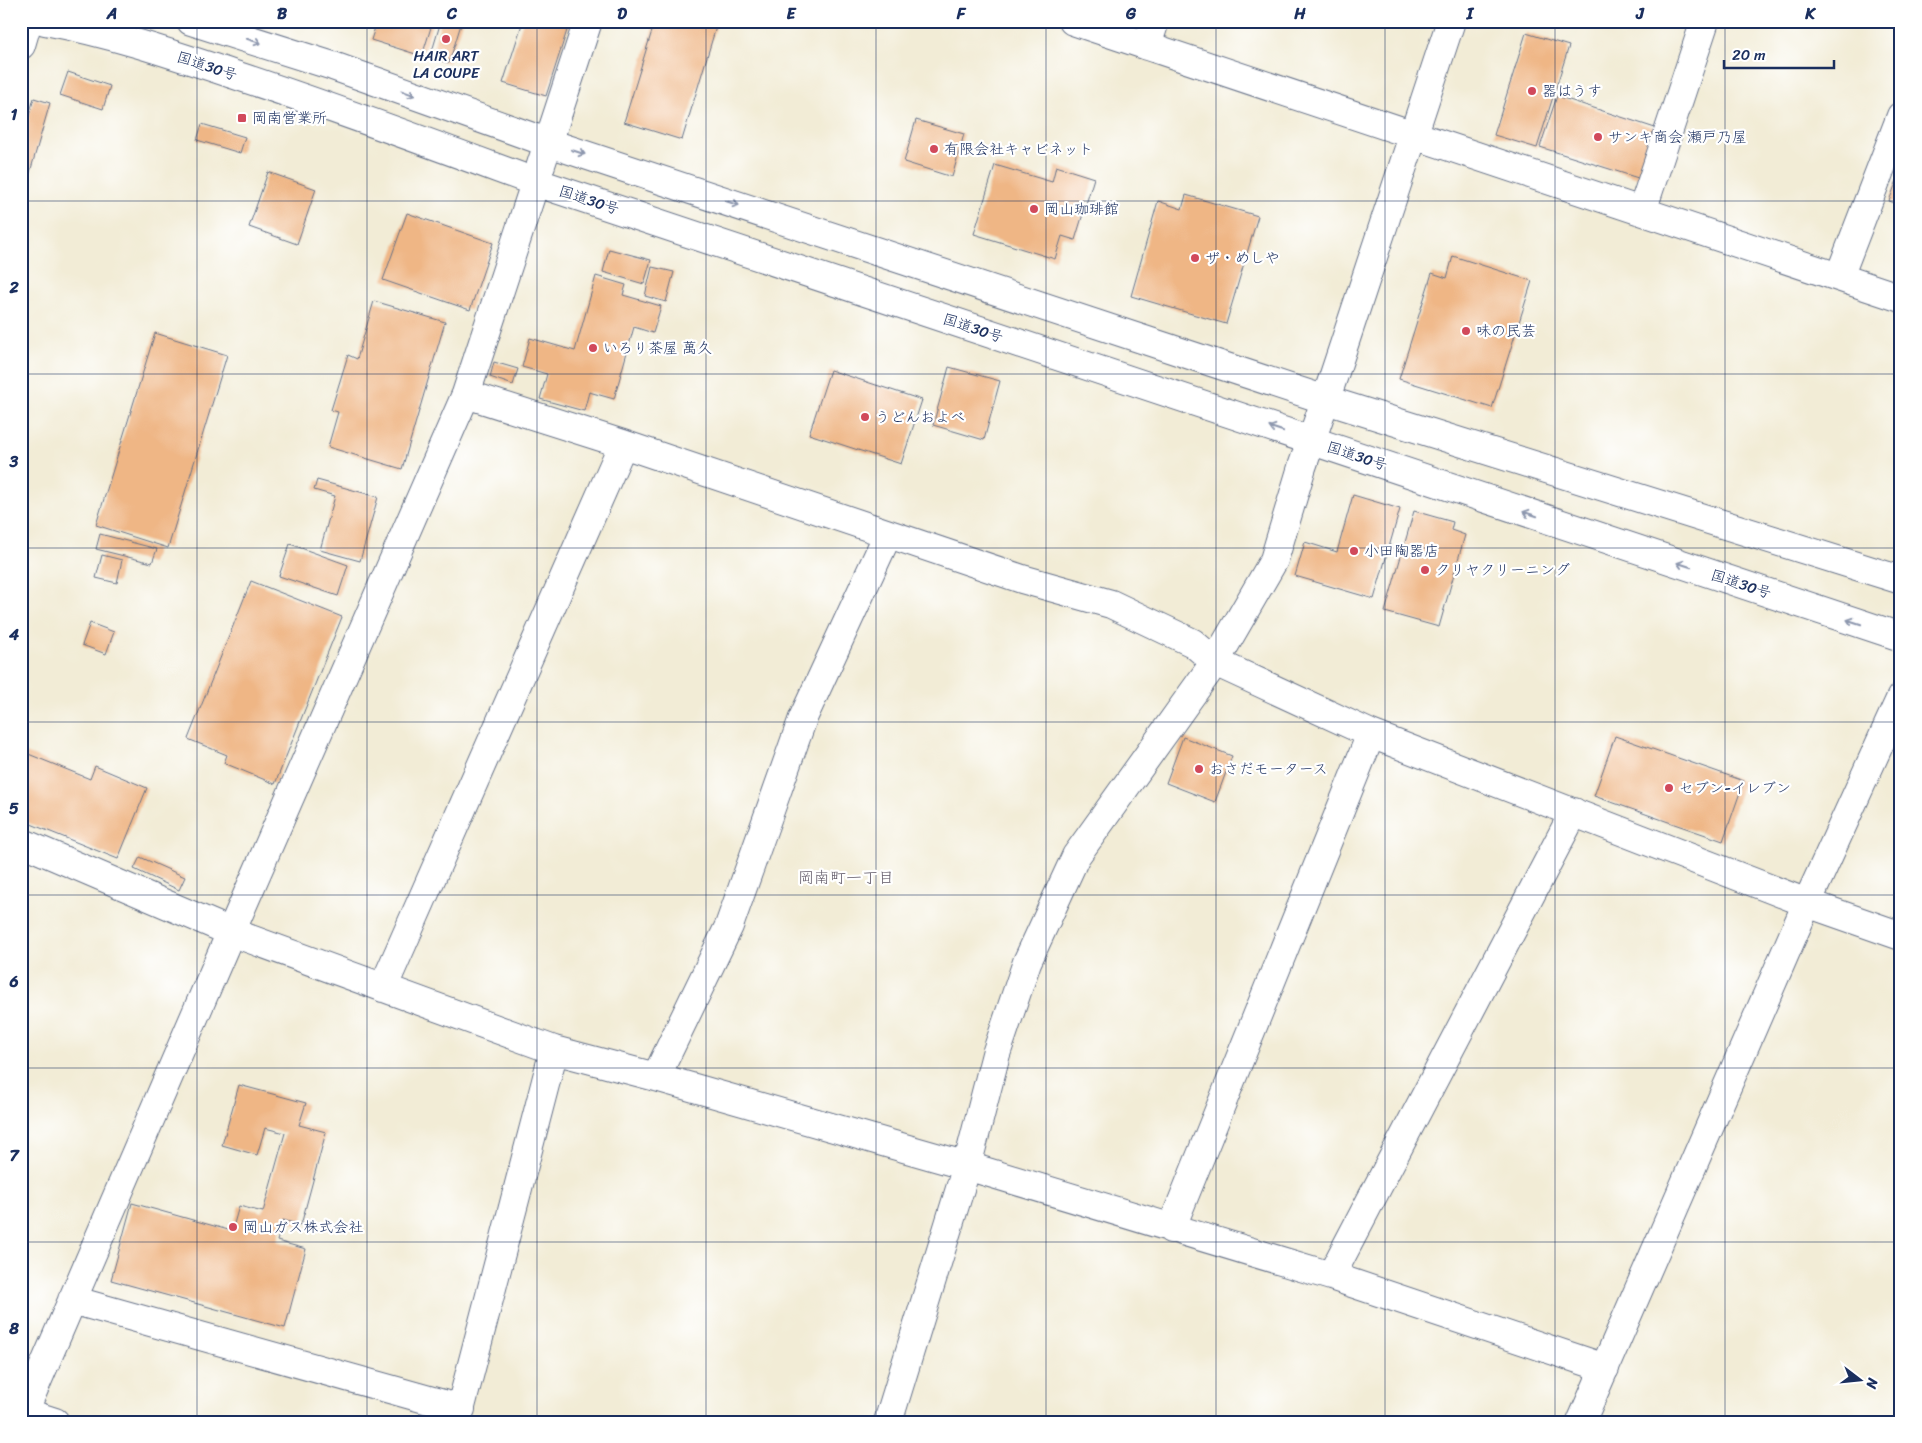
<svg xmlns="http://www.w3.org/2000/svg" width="1922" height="1443" font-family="Sriracha,'Klee One',sans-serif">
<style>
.building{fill:#efb685}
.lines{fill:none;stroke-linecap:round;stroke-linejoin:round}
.minor-casing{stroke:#667188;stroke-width:30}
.tertiary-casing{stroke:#667188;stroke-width:30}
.trunk-casing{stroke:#667188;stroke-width:30}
.minor{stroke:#fff;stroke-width:28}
.tertiary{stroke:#fff;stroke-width:28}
.trunk{stroke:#fff;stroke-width:28}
.oneway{stroke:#8d97ae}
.grid{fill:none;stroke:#1b2f5e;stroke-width:1;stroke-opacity:0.55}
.poi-dot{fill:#d1495b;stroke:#fff;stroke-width:2}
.labels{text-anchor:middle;stroke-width:4.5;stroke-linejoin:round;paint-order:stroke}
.poi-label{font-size:15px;fill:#1b2f5e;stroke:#fff;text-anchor:start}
.street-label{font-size:15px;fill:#1b2f5e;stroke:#fff}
.neighbourhood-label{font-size:16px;fill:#655e6c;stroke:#fff}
.neatline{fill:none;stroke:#1b2f5e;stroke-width:2}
.grid-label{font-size:16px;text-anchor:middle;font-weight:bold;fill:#1b2f5e}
</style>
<rect width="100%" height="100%" fill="#fff"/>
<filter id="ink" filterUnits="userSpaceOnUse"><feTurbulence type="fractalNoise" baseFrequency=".02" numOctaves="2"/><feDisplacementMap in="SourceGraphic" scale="10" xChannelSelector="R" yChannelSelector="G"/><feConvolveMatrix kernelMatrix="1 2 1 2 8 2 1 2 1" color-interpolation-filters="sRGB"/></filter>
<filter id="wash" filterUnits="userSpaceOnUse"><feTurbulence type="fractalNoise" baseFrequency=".0096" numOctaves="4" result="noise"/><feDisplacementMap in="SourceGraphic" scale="20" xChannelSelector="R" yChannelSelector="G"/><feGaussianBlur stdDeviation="1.12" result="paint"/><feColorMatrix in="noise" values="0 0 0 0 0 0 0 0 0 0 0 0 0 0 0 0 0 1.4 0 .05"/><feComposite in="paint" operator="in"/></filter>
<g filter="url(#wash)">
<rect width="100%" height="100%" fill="#f2ecd6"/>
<g id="blocks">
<path class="building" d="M377,21h56l-11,35 -51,-16z
M441,21h21l-13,42 -19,-5z
M523,21h47l-24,75 -43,-13z
M655,21h42l19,6 -34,113 -58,-18z
M1526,33l43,13 -32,102 -43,-13z
M68,72l42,14 -7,23 -43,-14z
M1557,96l98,32 -17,50 -98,-31z
M34,98l16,5 -28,97 -1,-57z
M916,120l48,14 -12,43 -48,-15z
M202,124l43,13 -5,16 -43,-13z
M995,165l57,17 4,-16 38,12 -19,62 -13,-4 -7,23 -81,-25z
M1901,170v35l-12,-4z
M268,172l48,17 -19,55 -48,-17z
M1186,195l72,21 -32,108 -95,-28 27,-95 24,8z
M407,213l86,30 -23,67 -87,-30z
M609,249l42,11 -7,24 -41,-12z
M1453,256l79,25 -40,127 -93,-29 33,-106 15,5z
M652,267l22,5 -8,30 -21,-6z
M596,276l30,9 -3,10 38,11 -8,27 -19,-6 -20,72 -25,-7 -5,19 -44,-12 7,-25 -25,-7 8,-29 45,13z
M374,301l71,21 -43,147 -74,-22 10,-35 -7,-2 17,-55 9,4z
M155,333l72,22 -59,193 -72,-23z
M494,362l24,7 -5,16 -23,-8z
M949,367l51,14 -16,59 -51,-15z
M830,370l92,30 -21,64 -92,-30z
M317,480l61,17 -18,64 -40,-11 15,-54 -21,-6z
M1353,495l47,14 -26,90 -79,-23 10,-34 32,10z
M1414,511l39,11 -2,8 14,5 -26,92 -54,-15z
M100,534l57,15 -5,14 -56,-14z
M290,544l58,21 -10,31 -59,-20z
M102,555l20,5 -5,23 -21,-5z
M251,581l91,36 -67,167 -51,-21 3,-8 -39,-16z
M90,623l24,9 -8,22 -24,-9z
M1615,736l129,45 -21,60 -129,-45z
M1183,737l49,19 -17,46 -49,-19z
M21,751l69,28 5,-13 52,22 -29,71 -97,-39z
M140,857l45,20 -6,13 -45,-21z
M239,1085l67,18 -7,22 27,7 -25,93 -18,-5 -6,21 29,8 -21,79 -174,-48 21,-77 100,28 7,-25 24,6 22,-79 -20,-5 -8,27 -35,-10z"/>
</g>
</g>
<g filter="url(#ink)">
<use href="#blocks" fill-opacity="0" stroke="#667188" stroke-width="1"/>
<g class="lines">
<defs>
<path id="minor" d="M1073,21l828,277
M21,45l7,-24
M1147,46l8,-25
M1642,211l63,-190
M1839,277l62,-161
M466,394l157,50 399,135 89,25 82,39 22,19 156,72 436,169 94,33
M21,842l210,90 323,118 102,27 311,89 364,110 274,92
M383,988l240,-544
M656,1077l73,-151 74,-208 85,-184
M1171,1229l200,-495
M1331,1276l243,-464
M72,1300l389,109
M21,1411l34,11
M24,1412l207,-480 235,-538 122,-373
M457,1422l97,-372
M888,1422l79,-256 29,-112 31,-92 49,-106 139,-194 59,-102 28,-93 32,-92 117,-354"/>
<path id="tertiary" d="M1581,1422l226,-519 94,-206"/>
<path id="trunk" d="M45,21c66,12 130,34 193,55 100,33 199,70 297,106l1366,455
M191,21l142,45 216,77 777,257 575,180"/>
</defs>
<use href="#minor" class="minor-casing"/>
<use href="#tertiary" class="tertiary-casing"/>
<use href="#trunk" class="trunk-casing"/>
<use href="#minor" class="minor"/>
<use href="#tertiary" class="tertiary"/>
<use href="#trunk" class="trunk"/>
</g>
<defs><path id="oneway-shaft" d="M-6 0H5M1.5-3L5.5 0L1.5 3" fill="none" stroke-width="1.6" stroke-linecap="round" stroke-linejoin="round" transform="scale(1.25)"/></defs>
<g class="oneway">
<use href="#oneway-shaft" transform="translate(254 41) rotate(18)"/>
<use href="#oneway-shaft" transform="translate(408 93) rotate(20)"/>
<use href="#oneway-shaft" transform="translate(578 152) rotate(18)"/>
<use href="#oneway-shaft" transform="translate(732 203) rotate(18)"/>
<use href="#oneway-shaft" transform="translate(1276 429) rotate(-162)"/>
<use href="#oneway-shaft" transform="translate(1530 514) rotate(-162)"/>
<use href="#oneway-shaft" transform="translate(1684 565) rotate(-162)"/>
<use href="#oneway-shaft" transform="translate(1854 622) rotate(-162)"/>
</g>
</g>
<path class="grid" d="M197,21v1401M367,21v1401M537,21v1401M706,21v1401M876,21v1401M1046,21v1401M1216,21v1401M1385,21v1401M1555,21v1401M1725,21v1401M21,201h1880M21,374h1880M21,548h1880M21,722h1880M21,895h1880M21,1068h1880M21,1242h1880"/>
<g class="poi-dot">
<circle cx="446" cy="39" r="5"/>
<circle cx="1532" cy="91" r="5"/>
<rect x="237" y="113" width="10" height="10" rx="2.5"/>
<circle cx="1598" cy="137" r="5"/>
<circle cx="934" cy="149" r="5"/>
<circle cx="1034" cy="209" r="5"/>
<circle cx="1195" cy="258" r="5"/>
<circle cx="1466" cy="331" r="5"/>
<circle cx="593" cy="348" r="5"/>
<circle cx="865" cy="417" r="5"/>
<circle cx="1354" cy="551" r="5"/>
<circle cx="1425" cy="570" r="5"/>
<circle cx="1199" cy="769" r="5"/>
<circle cx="1669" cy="788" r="5"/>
<circle cx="233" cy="1227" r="5"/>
</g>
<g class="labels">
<g class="poi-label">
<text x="446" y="61" text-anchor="middle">HAIR ART<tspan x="446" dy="17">LA COUPE</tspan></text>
<text x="1542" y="96">器はうす</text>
<text x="252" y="123">岡南営業所</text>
<text x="1608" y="142">サンキ商会 瀬戸乃屋</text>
<text x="944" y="154">有限会社キャビネット</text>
<text x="1044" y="214">岡山珈琲館</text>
<text x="1205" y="263">ザ・めしや</text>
<text x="1476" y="336">味の民芸</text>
<text x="603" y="353">いろり茶屋 萬久</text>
<text x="875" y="422">うどんおよべ</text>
<text x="1364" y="556">小田陶器店</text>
<text x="1435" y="575">クリヤクリーニング</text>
<text x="1209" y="774">おさだモータース</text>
<text x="1679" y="793">セブン-イレブン</text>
<text x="243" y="1232">岡山ガス株式会社</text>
</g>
<g class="street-label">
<text transform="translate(207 66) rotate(18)" y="5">国道30号</text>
<text transform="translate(589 200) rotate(18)" y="5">国道30号</text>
<text transform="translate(973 328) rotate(18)" y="5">国道30号</text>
<text transform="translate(1357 456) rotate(18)" y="5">国道30号</text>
<text transform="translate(1741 584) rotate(18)" y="5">国道30号</text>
</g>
<g class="neighbourhood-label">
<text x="846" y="883">岡南町一丁目</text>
</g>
</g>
<rect width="1922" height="1443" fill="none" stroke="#fff" stroke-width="55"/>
<g transform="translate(1860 1380) rotate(106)" stroke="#ffffff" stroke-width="4" paint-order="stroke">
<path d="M0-4L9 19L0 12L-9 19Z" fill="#1b2f5e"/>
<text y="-8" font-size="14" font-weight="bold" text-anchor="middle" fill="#1b2f5e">N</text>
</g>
<path d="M1724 60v8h110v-8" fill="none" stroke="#1b2f5e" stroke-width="2.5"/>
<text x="1732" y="60" font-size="15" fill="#1b2f5e" stroke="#ffffff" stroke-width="4" paint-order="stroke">20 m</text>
<rect x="28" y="28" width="1866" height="1388" class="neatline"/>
<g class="grid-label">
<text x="112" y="19">A</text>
<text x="282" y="19">B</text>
<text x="452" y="19">C</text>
<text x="622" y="19">D</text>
<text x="791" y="19">E</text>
<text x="961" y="19">F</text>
<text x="1131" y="19">G</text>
<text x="1300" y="19">H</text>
<text x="1470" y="19">I</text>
<text x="1640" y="19">J</text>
<text x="1810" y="19">K</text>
<text x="14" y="120">1</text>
<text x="14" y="293">2</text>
<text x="14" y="467">3</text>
<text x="14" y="640">4</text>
<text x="14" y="814">5</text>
<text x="14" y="987">6</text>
<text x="14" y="1161">7</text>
<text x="14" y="1334">8</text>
</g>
</svg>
